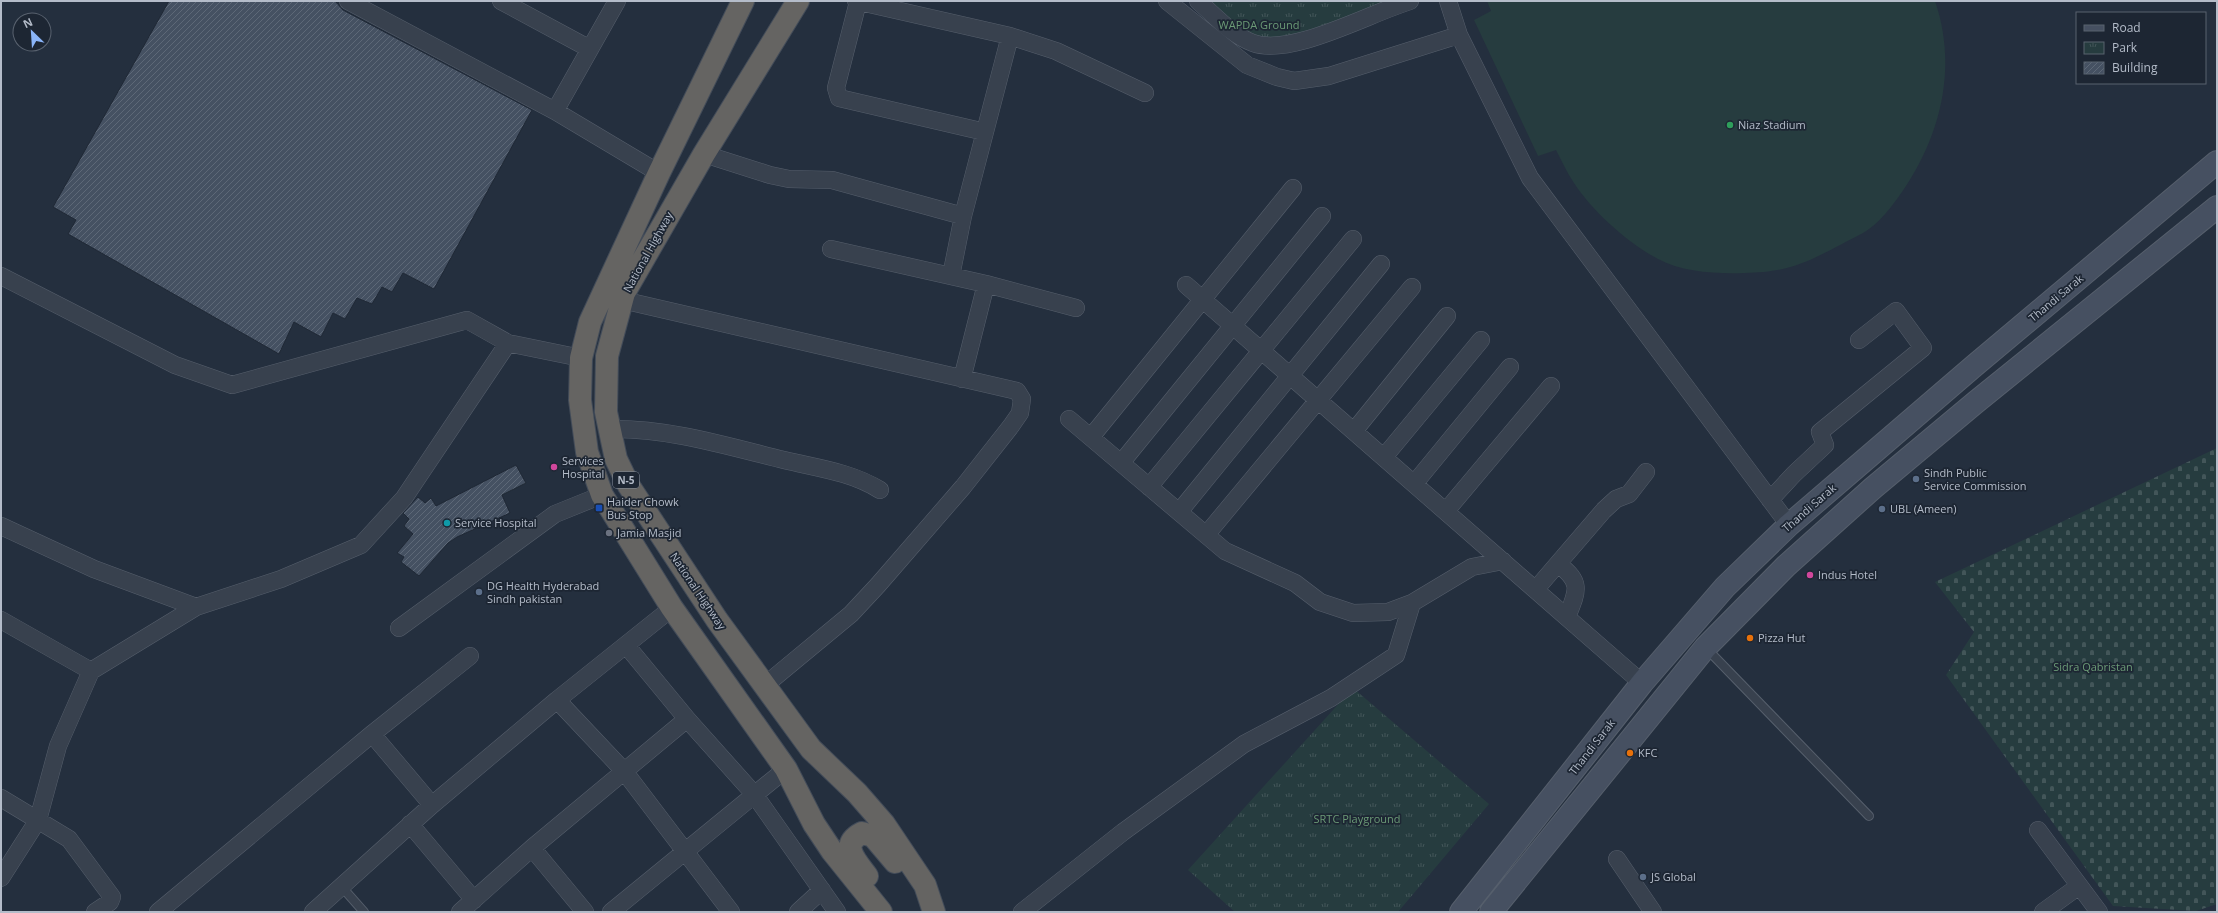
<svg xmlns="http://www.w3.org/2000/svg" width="2218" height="913" font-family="'Open Sans',sans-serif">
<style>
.cemetery{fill:url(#cemetery-stones)}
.park{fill:url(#park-tufts)}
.pitch{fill:#263c3f}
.building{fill:url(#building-hatch);stroke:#1f2835}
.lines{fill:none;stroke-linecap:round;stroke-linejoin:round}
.service-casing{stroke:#565f6c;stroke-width:10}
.minor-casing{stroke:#565f6c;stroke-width:18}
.secondary-casing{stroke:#565f6c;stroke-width:24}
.trunk-casing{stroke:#434c59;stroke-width:24}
.service{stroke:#38414e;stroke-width:8}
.minor{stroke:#38414e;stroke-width:17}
.secondary{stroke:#465061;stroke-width:22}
.trunk{stroke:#656462;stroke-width:22}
.leisure-dot{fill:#2e9e5b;stroke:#1d2633;stroke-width:1.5}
.hotel-dot{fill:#d1479c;stroke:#1d2633;stroke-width:1.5}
.service-dot{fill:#5c6f8a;stroke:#1d2633;stroke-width:1.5}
.transit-dot{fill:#1a4fb4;stroke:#1d2633;stroke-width:1.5}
.culture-dot{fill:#0f9aa8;stroke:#1d2633;stroke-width:1.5}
.worship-dot{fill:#6b7280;stroke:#1d2633;stroke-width:1.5}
.food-dot{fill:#e8710a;stroke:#1d2633;stroke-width:1.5}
.labels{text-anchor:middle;stroke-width:3.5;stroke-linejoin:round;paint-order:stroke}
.shield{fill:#1d2633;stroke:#878f9c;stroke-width:1}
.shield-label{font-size:10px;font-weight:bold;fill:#b4bcc9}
.park-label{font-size:11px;fill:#6b9a76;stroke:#1d2633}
.poi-label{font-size:11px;fill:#b4bcc9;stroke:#1d2633;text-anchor:start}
.street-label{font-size:11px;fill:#b4bcc9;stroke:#1d2633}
</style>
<defs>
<pattern id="cemetery-stones" width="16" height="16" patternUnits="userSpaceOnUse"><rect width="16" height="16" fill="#263c3f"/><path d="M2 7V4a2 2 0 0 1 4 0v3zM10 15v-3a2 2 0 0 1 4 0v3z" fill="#435659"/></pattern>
<pattern id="park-tufts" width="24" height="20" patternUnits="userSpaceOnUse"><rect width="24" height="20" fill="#263c3f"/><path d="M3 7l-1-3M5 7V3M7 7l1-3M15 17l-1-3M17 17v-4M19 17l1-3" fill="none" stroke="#435659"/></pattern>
<pattern id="building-hatch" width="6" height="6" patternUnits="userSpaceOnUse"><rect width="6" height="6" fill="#455162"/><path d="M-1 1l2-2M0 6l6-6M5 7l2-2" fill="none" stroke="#5d6877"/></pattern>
</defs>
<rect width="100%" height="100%" fill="#242f3e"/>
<path class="cemetery" d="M2217,448v456l-21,7 -83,-5 -167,-231 28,-43 -39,-50z"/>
<path class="park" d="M1194,1h199l-139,51z
M1353,688l136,116 -91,108h-163l-47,-42z"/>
<path class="pitch" d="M1487,1h448c22,64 7,130 -29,185 -10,15 -23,33 -37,43 -8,6 -19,10 -27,15 -38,20 -55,28 -98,29 -28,1 -62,-1 -86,-14 -29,-15 -66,-48 -84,-76 -7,-10 -12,-22 -18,-33l-18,6 -64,-136 17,-9z"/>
<path class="building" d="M169,1h166l8,9 189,100 -98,179 -31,-16 -11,19 -10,-5 -10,17 -15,-6 -12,21 -12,-6 -12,24 -27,-15 -15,32 -211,-120 8,-14 -23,-13z
M516,465l10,18 -24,12 8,18 -53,24 -9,6 -29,33 -18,-14 3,-5 -7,-4 16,-19 -9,-8 5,-7 -6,-6 15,-16 7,6 6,-5 5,8z"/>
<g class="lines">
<defs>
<path id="service" d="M1706,648l163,168
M341,886l23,26"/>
<path id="minor" d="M348,1l207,110 104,62
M501,1l89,48
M856,1l154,35 46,15 89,42
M1167,1l80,64 30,12 17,4 35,-5 130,-41
M1198,1c16,14 35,35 55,42 38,14 117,-30 157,-42
M1448,1l11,34 71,143 259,347
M858,2l-22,86 3,10 146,34
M555,111l62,-110
M704,154l66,21 19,4 43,1 131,36
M831,249l155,35 90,24
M1,276l174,89 57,20 235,-65 41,23 73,15
M951,276l12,-60 47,-180
M1186,285l456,398
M622,300l395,91 5,8 -2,14 -9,13 -48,61 -85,98 -27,29 -87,72
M962,379l24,-95
M1069,419l156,132 70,32 25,19 33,11 35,-1 24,-9 60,-36 31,-6
M610,429c59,-1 117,17 174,31 33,8 67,12 96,30
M1354,431l93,-115
M1091,437l202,-249
M1384,457l97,-117
M1121,463l201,-247
M1414,484l96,-117
M1149,487l204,-248
M1770,500l24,-26 31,-29 -5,-13 103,-84 -27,-37 -37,29
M1446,511l105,-125
M1179,512l202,-248
M1,526l93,43 102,38
M1206,535l206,-248
M1558,564c24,18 20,26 9,53
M1536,589l68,-79 12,-11 13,-5 17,-22
M1,620l90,51
M399,628l156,-114 47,-19
M626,645l61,74 67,75 83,118
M557,700l67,71 107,141
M372,734l60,71
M1,798l68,41 43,58 -2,5 -15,10
M410,824l64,76
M2038,830l61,82
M532,848l53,64
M1617,859l36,53
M1,878l37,-58 20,-74 33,-75 105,-64 85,-28 80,-34 43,-47 104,-155
M158,912l214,-178 98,-78
M313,912l119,-107 125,-105 115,-92
M460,912l72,-64 155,-129
M611,912l175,-143
M798,912l24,-22
M1022,912l101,-80 121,-88 87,-46 65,-43 16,-52
M2043,912l36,-26"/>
<path id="secondary" d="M1461,912l181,-229 83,-96 64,-62 185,-159 243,-204
M1491,912l214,-264 81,-82 87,-78 103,-86 241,-195"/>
<path id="trunk" d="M743,1l-84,172 -69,149 -9,36 -1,42 7,52 15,43 70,113 114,161 28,55 18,27 49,61
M798,1l-94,153 -80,139 -17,63 -1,56 10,47 13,27 88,134 94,129 46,44 27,31 41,61 9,27
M867,876c-11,-15 -28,-31 -5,-43l11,3 22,26"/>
</defs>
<use href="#service" class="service-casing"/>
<use href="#minor" class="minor-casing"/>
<use href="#secondary" class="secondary-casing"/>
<use href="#trunk" class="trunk-casing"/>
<use href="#service" class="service"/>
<use href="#minor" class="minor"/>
<use href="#secondary" class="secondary"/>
<use href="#trunk" class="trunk"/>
</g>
<circle class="leisure-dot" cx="1730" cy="125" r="4"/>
<g class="hotel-dot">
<circle cx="554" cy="467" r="4"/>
<circle cx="1810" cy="575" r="4"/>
</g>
<g class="service-dot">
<circle cx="1916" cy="479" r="4"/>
<circle cx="1882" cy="509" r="4"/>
<circle cx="479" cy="592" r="4"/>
<circle cx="1643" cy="877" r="4"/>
</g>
<rect class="transit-dot" x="595" y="504" width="8" height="8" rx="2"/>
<circle class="culture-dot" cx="447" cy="523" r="4"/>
<circle class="worship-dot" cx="609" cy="533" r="4"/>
<g class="food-dot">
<circle cx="1750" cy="638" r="4"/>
<circle cx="1630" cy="753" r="4"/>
</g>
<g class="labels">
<rect class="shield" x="613" y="472" width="26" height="16" rx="3"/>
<g class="shield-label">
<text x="626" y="484">N-5</text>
</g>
<g class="park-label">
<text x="1259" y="29">WAPDA Ground</text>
<text x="2093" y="671">Sidra Qabristan</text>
<text x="1357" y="823">SRTC Playground</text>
</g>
<g class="poi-label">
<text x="1738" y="129">Niaz Stadium</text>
<text x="562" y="465">Services<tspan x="562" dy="13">Hospital</tspan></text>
<text x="1924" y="477">Sindh Public<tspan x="1924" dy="13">Service Commission</tspan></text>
<text x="607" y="506">Haider Chowk<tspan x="607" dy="13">Bus Stop</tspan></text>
<text x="1890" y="513">UBL (Ameen)</text>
<text x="455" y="527">Service Hospital</text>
<text x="617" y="537">Jamia Masjid</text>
<text x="1818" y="579">Indus Hotel</text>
<text x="487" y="590">DG Health Hyderabad<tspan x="487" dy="13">Sindh pakistan</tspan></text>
<text x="1758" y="642">Pizza Hut</text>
<text x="1638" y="757">KFC</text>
<text x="1651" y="881">JS Global</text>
</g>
<g class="street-label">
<text transform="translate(648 252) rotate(-61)" y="4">National Highway</text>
<text transform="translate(2056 298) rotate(-40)" y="4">Thandi Sarak</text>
<text transform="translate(1809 508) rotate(-41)" y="4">Thandi Sarak</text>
<text transform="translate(698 591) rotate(56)" y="4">National Highway</text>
<text transform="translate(1592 747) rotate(-52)" y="4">Thandi Sarak</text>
</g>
</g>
<rect width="2218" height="913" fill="none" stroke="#b4bcc9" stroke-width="4"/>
<rect x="2076" y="12" width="130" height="72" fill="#1d2633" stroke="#59626f"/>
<rect x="2084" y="25" width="20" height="6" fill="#465061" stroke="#59626f"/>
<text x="2112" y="32" font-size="12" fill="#b4bcc9">Road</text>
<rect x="2084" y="42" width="20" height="12" fill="url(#park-tufts)" stroke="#59626f"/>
<text x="2112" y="52" font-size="12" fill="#b4bcc9">Park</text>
<rect x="2084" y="62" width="20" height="12" fill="url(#building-hatch)" stroke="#59626f"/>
<text x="2112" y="72" font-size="12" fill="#b4bcc9">Building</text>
<g transform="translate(32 32) rotate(335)"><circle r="19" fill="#1d2633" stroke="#59626f"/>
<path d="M0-3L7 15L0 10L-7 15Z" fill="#8ab4f8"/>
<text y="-6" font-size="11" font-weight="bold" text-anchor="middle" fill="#b4bcc9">N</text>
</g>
</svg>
